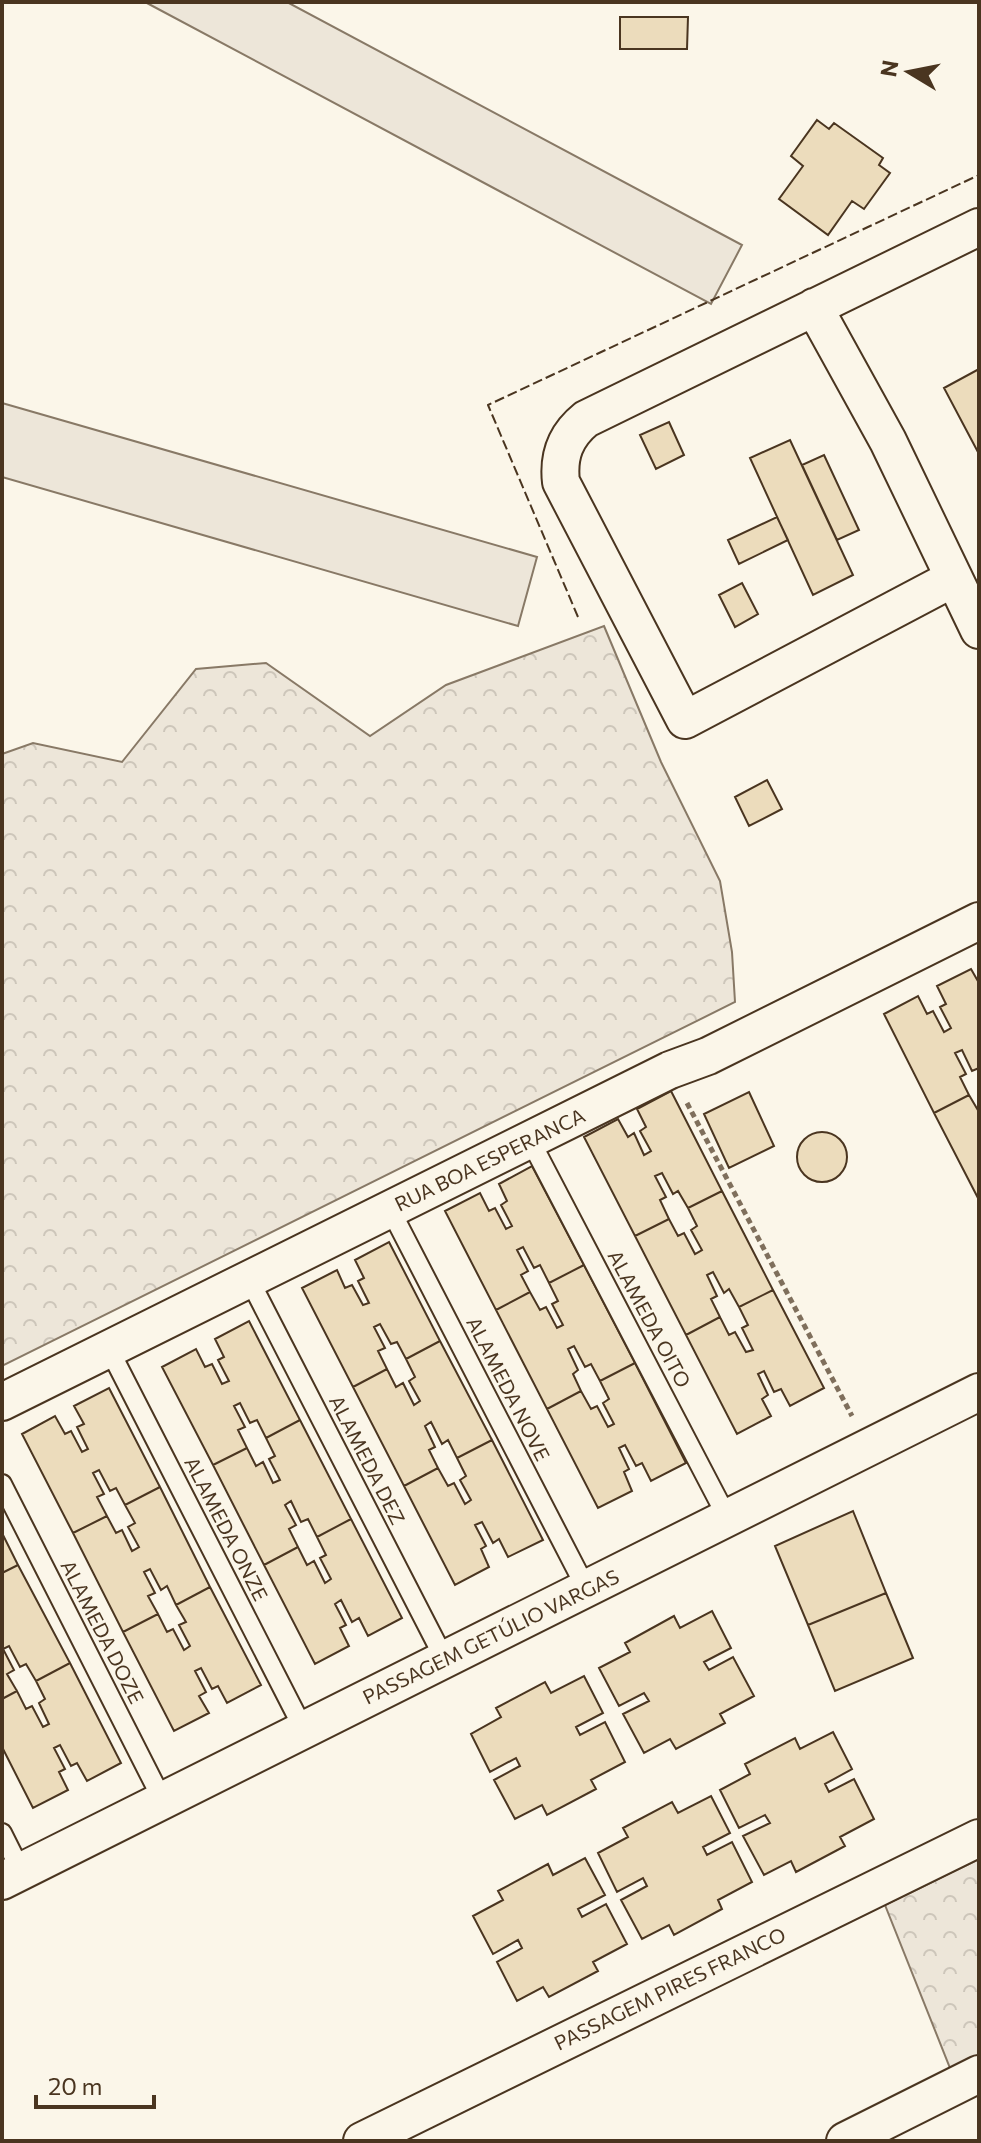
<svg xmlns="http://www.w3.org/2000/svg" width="981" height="2143" font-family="Commissioner,sans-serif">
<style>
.green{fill:#ede6d9;stroke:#887966;stroke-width:2}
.forest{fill:url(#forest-crowns);stroke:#887966;stroke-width:2}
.building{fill:#ecdcbc;stroke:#4a3520;stroke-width:2}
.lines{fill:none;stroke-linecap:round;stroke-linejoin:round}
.lane-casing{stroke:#4a3520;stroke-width:22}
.street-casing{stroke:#4a3520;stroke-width:40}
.path{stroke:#7f6f5c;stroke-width:5;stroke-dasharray:6 4;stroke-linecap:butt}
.lane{stroke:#fbf6e9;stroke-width:18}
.street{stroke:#fbf6e9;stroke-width:36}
.fence{stroke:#4a3520;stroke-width:2;stroke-dasharray:10 4;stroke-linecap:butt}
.labels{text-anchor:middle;stroke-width:6;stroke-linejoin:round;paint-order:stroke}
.street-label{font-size:20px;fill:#4a3520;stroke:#fbf6e9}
</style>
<defs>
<pattern id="forest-crowns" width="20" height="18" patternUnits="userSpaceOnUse" patternTransform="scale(2)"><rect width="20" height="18" fill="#ede6d9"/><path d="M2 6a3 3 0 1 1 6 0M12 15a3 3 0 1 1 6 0" fill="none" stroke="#cdc6ba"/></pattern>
</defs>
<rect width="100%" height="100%" fill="#fbf6e9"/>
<path class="green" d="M145,2h142l455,243 -31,59z
M2,403l535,154 -19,69 -516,-149z"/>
<path class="forest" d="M604,626l57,136 59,119 12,71 3,50 -733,364v-612l31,-11 89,19 74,-93 70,-6 104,73 76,-51z
M979,1859v200l-27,14 -67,-168z"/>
<path class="building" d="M620,17h68l-1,32h-67z
M817,120l12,9 5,-6 49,35 -4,7 11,8 -26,36 -12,-8 -24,34 -49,-36 24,-33 -12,-10z
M979,369v85l-35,-66z
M669,422l15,33 -28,14 -16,-34z
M790,440l63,135 -40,20 -63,-137z
M824,455l35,75 -22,10 -35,-75z
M777,517l11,23 -49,24 -11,-24z
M742,583l16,31 -23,13 -16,-32z
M767,780l15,29 -33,17 -14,-29z
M971,969l8,14v85l-7,3 -10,-21 -7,3 11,21 -6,3 9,18 -35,18 -50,-99 34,-18 9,18 6,-3 11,21 7,-4 -11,-21 6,-3 -9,-18z
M671,1091l51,100 -34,17 -10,-17 -5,3 -11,-21 -7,3 11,21 -6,3 9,19 -34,17 -51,-99 34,-18 10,18 6,-4 10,22 7,-4 -11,-20 6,-4 -9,-18z
M749,1092l25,54 -45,22 -25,-54z
M969,1095l10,17v88l-45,-87z
M797 1157a25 25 0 1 1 50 0a25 25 0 1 1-50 0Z
M532,1166l52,99 -35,18 -9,-18 -6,3 -11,-21 -6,3 11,21 -7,4 9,17 -34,18 -51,-99 35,-18 9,18 6,-3 11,21 6,-3 -11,-21 6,-4 -8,-17z
M722,1191l51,99 -34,17 -10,-18 -5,4 -11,-21 -6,3 10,21 -6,3 9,18 -34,18 -51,-99 34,-17 9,17 6,-3 11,21 7,-4 -11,-20 6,-4 -9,-18z
M389,1242l51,99 -34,18 -9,-17 -6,2 -11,-20 -6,3 11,21 -7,3 9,18 -34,18 -51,-99 35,-18 8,18 7,-3 11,20 6,-2 -11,-22 6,-3 -9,-18z
M584,1265l51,98 -35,18 -9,-17 -6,3 -11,-21 -6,3 10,21 -5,4 8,17 -34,18 -51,-99 34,-18 10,18 6,-3 11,21 6,-3 -11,-21 6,-3 -9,-18z
M773,1290l51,98 -34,18 -9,-17 -7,3 -10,-21 -6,3 10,21 -6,4 9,17 -34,18 -51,-99 34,-18 9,18 6,-3 11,20 7,-2 -11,-22 6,-3 -9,-18z
M249,1321l51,99 -34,18 -9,-18 -7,3 -10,-20 -6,3 11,21 -7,3 9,18 -34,17 -51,-98 34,-18 9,18 7,-3 10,20 7,-3 -11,-21 6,-3 -9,-18z
M440,1341l52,99 -35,18 -9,-18 -6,4 -11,-22 -6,4 10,21 -6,3 9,18 -34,18 -51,-99 34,-18 9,18 7,-4 11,22 6,-4 -11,-20 6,-4 -9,-18z
M635,1363l51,100 -35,18 -9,-18 -6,3 -11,-21 -6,3 10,21 -5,3 8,19 -34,17 -51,-99 34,-18 10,18 6,-3 11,21 6,-3 -11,-21 6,-4 -9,-18z
M109,1388l51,99 -35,18 -9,-17 -6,3 -11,-21 -6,3 11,21 -7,3 10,19 -34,17 -51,-99 33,-18 10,18 6,-3 11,21 6,-3 -11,-22 7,-3 -10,-18z
M300,1420l51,99 -34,18 -9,-18 -7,3 -10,-21 -6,4 11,20 -7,4 9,18 -34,18 -51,-100 34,-17 9,18 7,-4 10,21 7,-3 -11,-21 6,-3 -9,-18z
M492,1440l51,100 -35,17 -9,-18 -6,4 -11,-21 -7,3 11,21 -5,3 8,18 -34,18 -51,-99 34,-18 10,18 6,-3 11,21 6,-4 -11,-20 6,-4 -9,-18z
M160,1487l50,100 -34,18 -9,-19 -6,4 -11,-21 -6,3 11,21 -7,3 10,18 -35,18 -50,-99 34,-17 9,17 6,-3 10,21 7,-4 -11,-20 7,-4 -10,-18z
M853,1511l33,82 -78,32 -33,-79z
M351,1519l51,99 -34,18 -9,-18 -7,4 -11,-22 -6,4 11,21 -6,3 9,18 -34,18 -51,-99 34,-18 9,18 7,-4 11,22 6,-4 -11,-21 6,-3 -9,-18z
M2,1533l16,32 -16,8z
M18,1565l52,98 -34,18 -10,-17 -6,3 -11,-21 -6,3 11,21 -7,4 10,17 -15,8v-126z
M210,1587l51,98 -34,18 -9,-17 -6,3 -11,-21 -6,3 11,21 -7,4 10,17 -35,18 -51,-99 35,-18 9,18 6,-3 11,21 6,-4 -11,-21 7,-3 -10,-17z
M886,1593l27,65 -78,33 -27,-66z
M712,1611l19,37 -27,14 5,8 24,-13 21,39 -34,18 5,9 -49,26 -6,-10 -26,14 -21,-39 26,-13 -5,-8 -25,13 -20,-38 31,-16 -5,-9 49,-27 6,12z
M70,1663l51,100 -34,18 -10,-18 -6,3 -11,-21 -6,3 11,21 -6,3 9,18 -35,18 -31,-61v-48l15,-8 9,18 6,-3 11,21 6,-3 -10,-21 6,-4 -9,-18z
M584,1676l19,37 -27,14 4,8 25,-13 20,40 -34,18 5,9 -49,26 -5,-10 -27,14 -21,-39 26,-14 -4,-8 -26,14 -19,-38 30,-17 -5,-9 49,-26 6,11z
M833,1732l19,37 -27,15 4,8 25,-13 20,40 -34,18 5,9 -49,26 -5,-11 -27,14 -21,-39 27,-13 -5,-8 -26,13 -19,-38 30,-16 -5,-10 50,-26 5,11z
M711,1796l19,37 -27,14 4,8 25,-13 20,40 -34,18 4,9 -48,26 -5,-10 -27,14 -21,-39 26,-14 -4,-8 -26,14 -19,-39 30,-16 -5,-9 49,-26 6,11z
M585,1858l20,37 -27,14 4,8 24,-13 21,40 -34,18 5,9 -49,26 -6,-10 -26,14 -20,-39 25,-14 -4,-8 -25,14 -20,-38 30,-16 -5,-9 50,-27 5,11z"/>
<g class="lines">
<defs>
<path id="lane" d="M530,1140l198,379
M390,1209l197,381
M249,1279l196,381
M109,1349l195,381
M2,1484l161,317
M2,1833l19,38"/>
<path id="street" d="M814,307l74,134 91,189
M954,578l-269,142 -124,-238c-3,-26 4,-46 25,-63l393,-192
M2,1402l668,-332 38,-14 271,-135
M2,1881l977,-489
M362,2141l617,-303
M845,2141l134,-67"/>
</defs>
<use href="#lane" class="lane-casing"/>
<use href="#street" class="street-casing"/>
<path class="path" d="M687,1103l165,313"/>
<use href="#lane" class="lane"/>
<use href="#street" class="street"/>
<path class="fence" d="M578,617l-90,-212 491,-230"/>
</g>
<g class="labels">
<g class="street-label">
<text transform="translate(490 1160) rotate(-26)" y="7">RUA BOA ESPERANCA</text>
<text transform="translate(649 1319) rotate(62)" y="7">ALAMEDA OITO</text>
<text transform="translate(508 1389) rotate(63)" y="7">ALAMEDA NOVE</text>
<text transform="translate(367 1460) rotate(63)" y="7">ALAMEDA DEZ</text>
<text transform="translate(226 1529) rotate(63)" y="7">ALAMEDA ONZE</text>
<text transform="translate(102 1632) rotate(63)" y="7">ALAMEDA DOZE</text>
<text transform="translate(491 1637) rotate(-26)" y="7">PASSAGEM GETÚLIO VARGAS</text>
<text transform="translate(670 1989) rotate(-26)" y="7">PASSAGEM PIRES FRANCO</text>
</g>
</g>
<rect width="981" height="2143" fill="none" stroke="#4a3520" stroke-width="8"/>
<g transform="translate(909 72) rotate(280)" stroke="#fbf6e9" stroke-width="6" paint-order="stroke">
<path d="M0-6L14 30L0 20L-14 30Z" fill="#4a3520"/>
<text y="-12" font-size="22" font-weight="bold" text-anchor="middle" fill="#4a3520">N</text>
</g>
<path d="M36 2095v12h118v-12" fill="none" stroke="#4a3520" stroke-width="4"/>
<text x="48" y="2095" font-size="24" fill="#4a3520" stroke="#fbf6e9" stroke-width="6" paint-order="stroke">20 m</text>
</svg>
